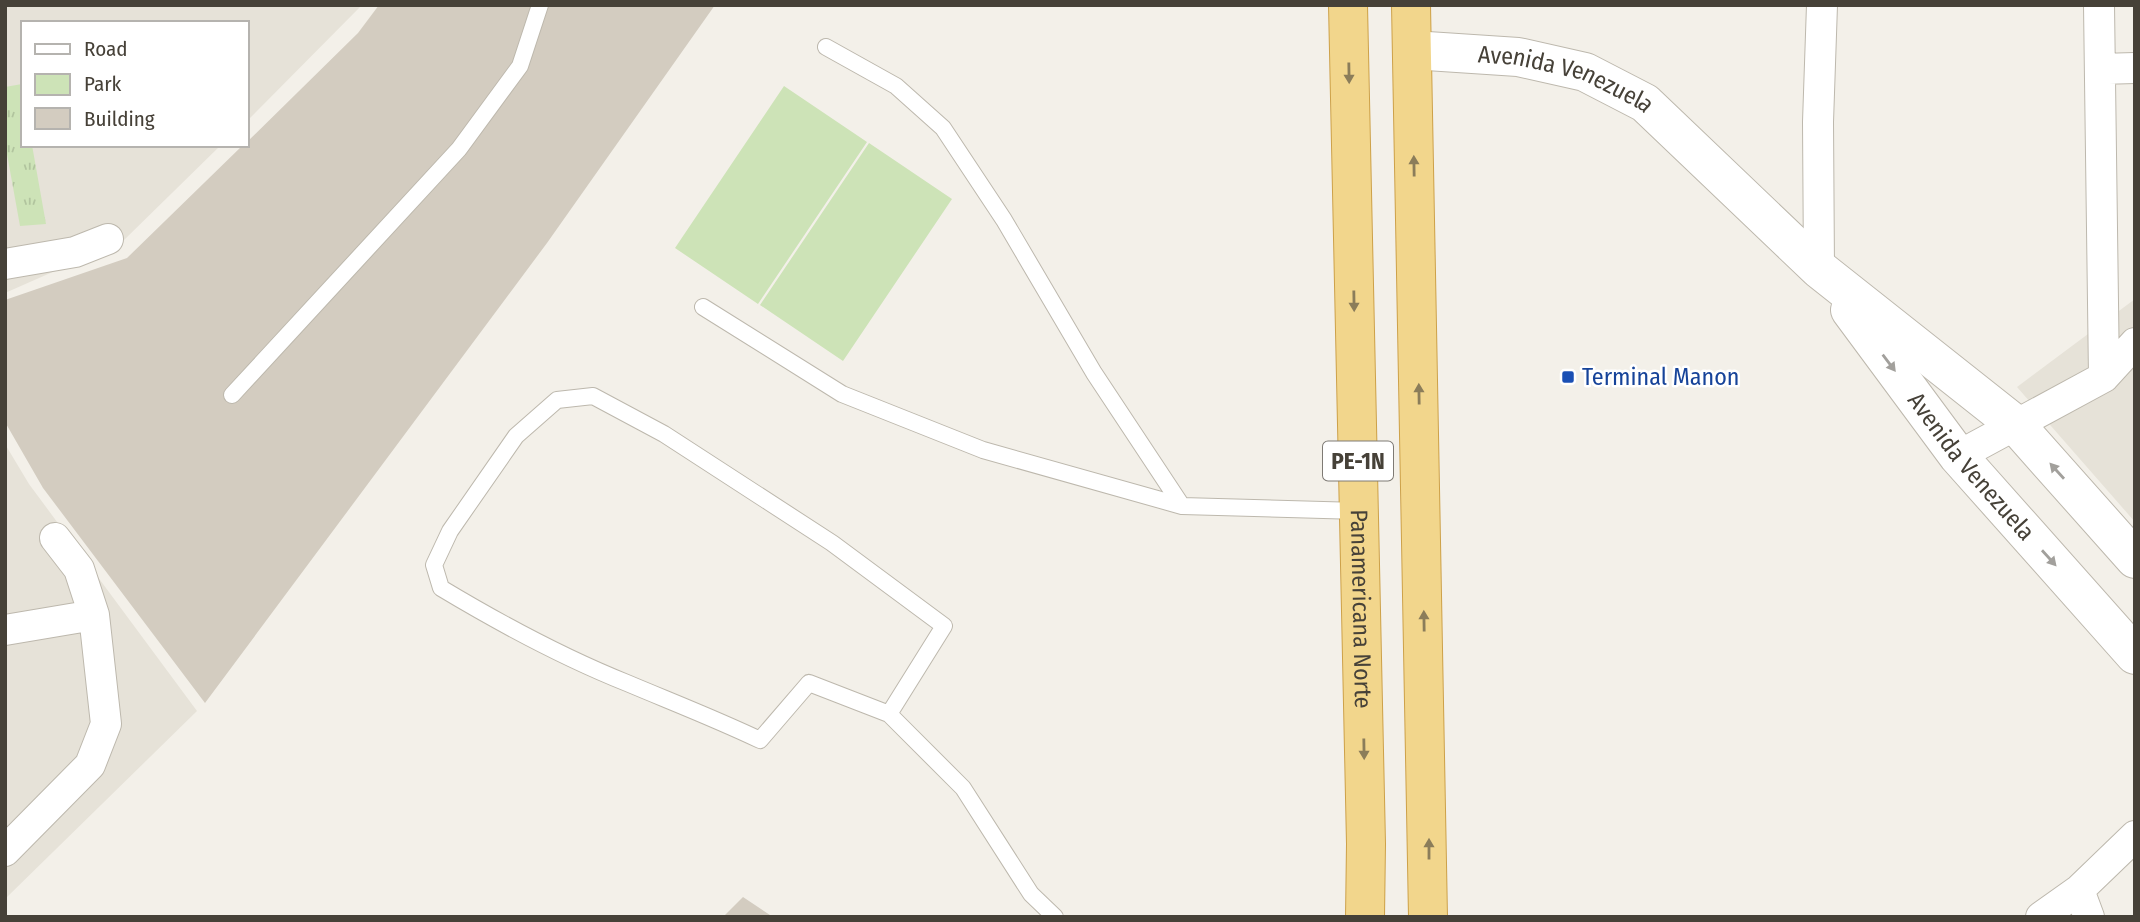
<svg xmlns="http://www.w3.org/2000/svg" width="2140" height="922" font-family="'Fira Sans Condensed',sans-serif">
<style>
.residential{fill:#e6e2d8}
.grass{fill:url(#grass-tufts)}
.green{fill:#cde3b7}
.building{fill:#d3ccc0}
.lines{fill:none;stroke-linecap:round;stroke-linejoin:round}
.service-casing{stroke:#bdb8ad;stroke-width:18}
.minor-casing{stroke:#bdb8ad;stroke-width:32}
.tertiary-casing{stroke:#bdb8ad;stroke-width:40}
.trunk-casing{stroke:#cda149;stroke-width:40}
.service{stroke:#fff;stroke-width:16}
.minor{stroke:#fff;stroke-width:30}
.tertiary{stroke:#fff;stroke-width:38}
.trunk{stroke:#f2d68c;stroke-width:38}
.oneway{fill:#8b7d5a}
.oneway2{fill:#a2a09c}
.transit-dot{fill:#1a4fb4;stroke:#fff;stroke-width:2.5}
.labels{text-anchor:middle;stroke-width:5;stroke-linejoin:round;paint-order:stroke}
.shield{fill:#fff;stroke:#7e7a74;stroke-width:2}
.shield-label{font-size:23px;font-weight:bold;fill:#464138}
.street-label{font-size:24px;fill:#464138;stroke:#fff}
.transit-label{font-size:24px;fill:#164399;stroke:#fff;text-anchor:start}
</style>
<defs>
<pattern id="grass-tufts" width="24" height="20" patternUnits="userSpaceOnUse" patternTransform="scale(1.75)"><rect width="24" height="20" fill="#cde3b7"/><path d="M3 7l-1-3M5 7V3M7 7l1-3M15 17l-1-3M17 17v-4M19 17l1-3" fill="none" stroke="#b1c49e"/></pattern>
</defs>
<rect width="100%" height="100%" fill="#f3f0e9"/>
<path class="residential" d="M5,5h357l-115,116v-98h-224v122h198l-98,96 -118,52z
M2135,299v223l-118,-135z
M5,444l24,40 168,227 -192,188z"/>
<path class="grass" d="M22,84l1,61h9l14,79 -26,2 -15,-83v-56z"/>
<path class="green" d="M784,86l83,56 -109,162 -83,-56z
M869,143l83,56 -109,162 -83,-56z"/>
<path class="building" d="M379,5h336l-168,238 -342,460 -162,-215 -38,-66v-122l122,-42 116,-113h4v-3l111,-109z
M743,897l30,20h-50z"/>
<g class="lines">
<defs>
<path id="service" d="M826,47l70,39 47,42 61,92 90,153 88,133
M703,307l139,87 141,56 199,56 177,5
M232,395l227,-246 61,-83 20,-61
M889,714l55,-88 -112,-83 -168,-109 -71,-38 -36,4 -41,36 -66,95 -16,34 7,23c60,36 121,69 186,95 45,19 89,36 133,57l49,-57 80,31 74,74 68,106 24,23"/>
<path id="minor" d="M2099,5l5,372
M2100,69l35,-1
M5,264l70,-12 33,-13
M1819,269l-1,-147 4,-117
M1958,456l146,-79 31,-34
M5,630l89,-15
M5,851l85,-86 16,-41 -12,-109 -15,-46 -24,-31
M2079,890l10,27
M2041,917l38,-27 56,-54"/>
<g id="tertiary">
<path id="s1" d="M1412,50l106,7 67,15 60,31 174,166 197,156 119,134"/>
<path id="s2" d="M1850,310l108,146 177,199"/>
</g>
<g id="trunk">
<path id="s3" d="M1348,5l18,839 -1,73"/>
<path d="M1411,5l17,912"/>
</g>
</defs>
<use href="#service" class="service-casing"/>
<use href="#minor" class="minor-casing"/>
<use href="#tertiary" class="tertiary-casing"/>
<use href="#trunk" class="trunk-casing"/>
<use href="#service" class="service"/>
<use href="#minor" class="minor"/>
<use href="#tertiary" class="tertiary"/>
<use href="#trunk" class="trunk"/>
</g>
<defs><path id="oneway-solid" d="M-6-.8H1V-3.2L6.5 0L1 3.2V.8H-6Z" transform="scale(1.75)"/></defs>
<g class="oneway">
<use href="#oneway-solid" transform="translate(1349 73) rotate(89)"/>
<use href="#oneway-solid" transform="translate(1414 166) rotate(-91)"/>
<use href="#oneway-solid" transform="translate(1354 301) rotate(89)"/>
<use href="#oneway-solid" transform="translate(1419 394) rotate(-91)"/>
<use href="#oneway-solid" transform="translate(1424 621) rotate(-91)"/>
<use href="#oneway-solid" transform="translate(1364 749) rotate(89)"/>
<use href="#oneway-solid" transform="translate(1429 849) rotate(-90)"/>
</g>
<g class="oneway2">
<use href="#oneway-solid" transform="translate(1889 363) rotate(53)"/>
<use href="#oneway-solid" transform="translate(2057 471) rotate(-132)"/>
<use href="#oneway-solid" transform="translate(2049 558) rotate(48)"/>
</g>
<rect class="transit-dot" x="1561" y="370" width="14" height="14" rx="3.5"/>
<g class="labels">
<rect class="shield" x="1323" y="441.5" width="70" height="39" rx="5"/>
<g class="shield-label">
<text x="1358" y="469">PE-1N</text>
</g>
<g class="street-label">
<text dy="8" stroke="none"><textPath href="#s1" startOffset="158">Avenida Venezuela</textPath></text>
<text dy="8" stroke="none"><textPath href="#s2" startOffset="198">Avenida Venezuela</textPath></text>
<text dy="8" stroke="none"><textPath href="#s3" startOffset="604">Panamericana Norte</textPath></text>
</g>
<g class="transit-label">
<text x="1582" y="385">Terminal Manon</text>
</g>
</g>
<rect width="2140" height="922" fill="none" stroke="#464138" stroke-width="14"/>
<rect x="21" y="21" width="228" height="126" fill="#ffffff" stroke="#b5b3af" stroke-width="2"/>
<rect x="35" y="44" width="35" height="10" fill="#ffffff" stroke="#b5b3af" stroke-width="2"/>
<text x="84" y="56" font-size="21" fill="#464138">Road</text>
<rect x="35" y="74" width="35" height="21" fill="#cde3b7" stroke="#b5b3af" stroke-width="2"/>
<text x="84" y="91" font-size="21" fill="#464138">Park</text>
<rect x="35" y="108" width="35" height="21" fill="#d3ccc0" stroke="#b5b3af" stroke-width="2"/>
<text x="84" y="126" font-size="21" fill="#464138">Building</text>
</svg>
